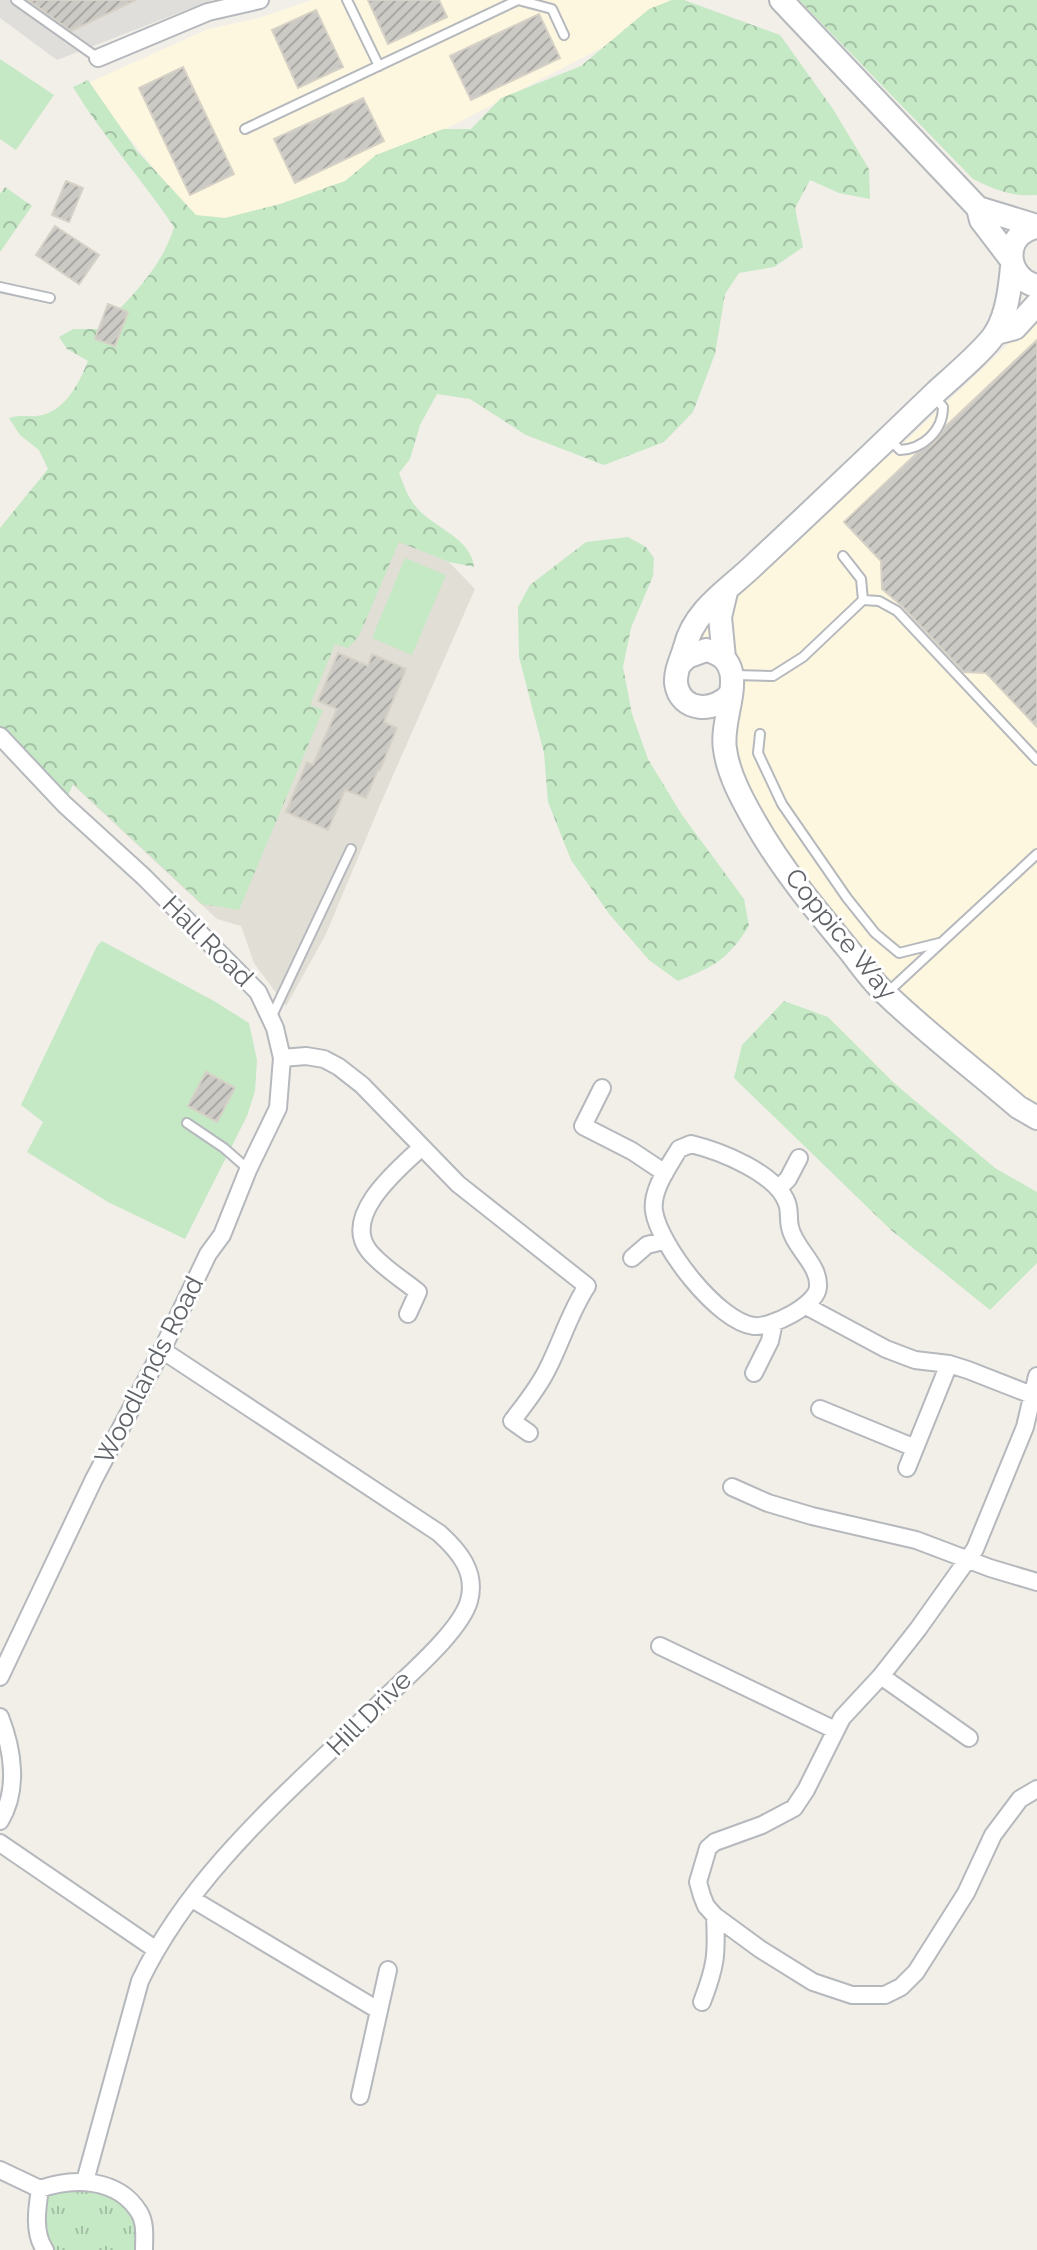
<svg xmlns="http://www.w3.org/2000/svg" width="1037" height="2250" font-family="Raleway,sans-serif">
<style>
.commercial{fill:#fef7e0}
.industrial{fill:#e0deda}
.education{fill:#e1ded6}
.grass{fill:url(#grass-tufts)}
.forest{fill:url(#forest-crowns)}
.pitch{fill:#c5e8c5}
.building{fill:url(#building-hatch);stroke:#d6d1c6;stroke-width:2}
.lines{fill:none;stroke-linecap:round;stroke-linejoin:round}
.service-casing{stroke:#b5b8bc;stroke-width:12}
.minor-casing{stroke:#b5b8bc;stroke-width:20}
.tertiary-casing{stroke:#b5b8bc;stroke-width:26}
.service{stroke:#fff;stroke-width:8}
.minor{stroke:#fff;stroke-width:16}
.tertiary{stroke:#fff;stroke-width:22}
.labels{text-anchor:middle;stroke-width:6;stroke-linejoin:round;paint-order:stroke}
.street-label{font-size:26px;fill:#5f6368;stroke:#fff}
</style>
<defs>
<pattern id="grass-tufts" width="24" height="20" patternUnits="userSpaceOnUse" patternTransform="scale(2)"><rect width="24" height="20" fill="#c5e8c5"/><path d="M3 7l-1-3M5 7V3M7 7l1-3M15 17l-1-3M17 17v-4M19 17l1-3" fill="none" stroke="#a3c0a4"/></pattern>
<pattern id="forest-crowns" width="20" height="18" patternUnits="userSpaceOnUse" patternTransform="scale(2)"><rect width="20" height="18" fill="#c5e8c5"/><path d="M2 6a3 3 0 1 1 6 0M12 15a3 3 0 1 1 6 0" fill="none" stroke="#a3c0a4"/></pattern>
<pattern id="building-hatch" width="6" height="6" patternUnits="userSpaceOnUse" patternTransform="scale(2)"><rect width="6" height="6" fill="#cccac5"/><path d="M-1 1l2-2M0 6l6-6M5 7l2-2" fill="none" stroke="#a9a8a4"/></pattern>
</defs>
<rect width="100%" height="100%" fill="#f1efe8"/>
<path class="commercial" d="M312,0h356l4,11 -332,173 -132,51 -122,-151 122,-55 51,-11z
M1037,317v801l-151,-124 -75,-90 -81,-134 -19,-63 14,-8 6,-35 -37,-18 9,-22 111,-115 77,-54z"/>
<path class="industrial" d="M0,0h212l-155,60 -57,-42z"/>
<path class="education" d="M257,480l192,82 26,27 -95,216 -54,129 -40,72 -32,-43 -13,-37 -24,-7 -145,-135z"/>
<path class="grass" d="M85,2181l55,32 4,37h-99l-5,-61z"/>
<path class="forest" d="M672,0h12l96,35 53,74 36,60 1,30 -31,-6 -29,-13 -15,28 8,39 -29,20 -35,6 -14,21 -10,60 -22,58 -29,30 -60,23 -78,-30 -56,-36 -33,-5 -17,31 -10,34 -11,14c4,10 8,22 14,30 16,24 58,33 61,64l-25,-5 -50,-20 -40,94 -11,12 -13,-4 -25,61 13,5 -84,200 -37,-6 -129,-120 -6,14 -67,-62v-208l48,-59 -9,-19 -19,-15 -11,-17c14,-4 22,0 33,-3 24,-5 38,-34 46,-54l-21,-12 -8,-12 14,-8h26c29,-28 63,-61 75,-102 -32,-48 -71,-90 -101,-140l15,-7 49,71 59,64 29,3 55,-14 65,-23 31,-26 67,-26h28l30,-31 80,-32 68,-57z
M799,0h238v195c-24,2 -42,-5 -64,-16z
M5,187l27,19 -32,46v-58z
M628,537l18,10 8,11 -1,18 -22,52 -8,39 9,47 16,45 34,56 62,84 5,27c-22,34 -34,40 -71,55l-29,-21 -39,-45 -39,-55 -23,-58 -4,-49 -25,-96 -1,-50 12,-22 56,-43z
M784,1001l44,16 66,66 101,85 42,24v71l-47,47 -99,-80 -157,-152 8,-33z"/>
<path class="pitch" d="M0,59l54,36 -38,55 -16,-11z
M405,558l41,17 -34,80 -40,-17z
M102,941l112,60 35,22 8,37 -2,31 -8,25 -62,123 -77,-37 -81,-50 16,-30 -22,-17 76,-159z"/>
<path class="building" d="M28,0h108l-65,31z
M368,0h71l8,17 -59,27z
M316,10l27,57 -45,21 -26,-58z
M539,14l21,44 -89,42 -21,-44z
M183,67l51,107 -44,21 -51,-107z
M363,98l21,43 -89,42 -21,-44z
M66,181l17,7 -14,34 -17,-7z
M55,226l44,29 -20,29 -43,-29z
M108,304l20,8 -13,34 -20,-7z
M1037,340v387l-51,-54 -22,-1 -62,-66 -20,-17 -1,-28 -37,-39 73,-69 18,-11 11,-16z
M338,653l30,13 4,-12 34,15 -22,53 13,6 -17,42h-2l-12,28 -21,-8 -17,40 -42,-18 21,-50 6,3 24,-56 -19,-8z
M206,1072l29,16 -18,34 -29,-16z"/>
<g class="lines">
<defs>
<path id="service" d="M16,0l82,58
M347,0l32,66
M245,129l273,-129 34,9 12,26
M0,287l50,11
M889,439l11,11c23,-1 43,-19 43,-43l-10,-11
M843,556l18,23 2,21
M734,675l39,1 30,-19 60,-57 16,1 18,10 140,149
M760,734l-2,19 24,51 65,94 28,35 24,20 40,-10
M888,992l149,-138
M271,1018l80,-169
M187,1123l37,25 24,21"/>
<path id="minor" d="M98,58l110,-46 52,-12
M0,736l64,68 80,73 114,115 17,36 7,30 -4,50 -30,62 -26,65 -14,19 -46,96 -68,129 -94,198
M282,1058l24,-2 18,3 15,8 23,18 96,99 129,102c-17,26 -25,54 -39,82 -9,19 -23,36 -36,53l17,12
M602,1088l-19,38 49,25 33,22
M691,1144c29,7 85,29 96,59 3,8 1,16 3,24 4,21 30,38 28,60 -1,18 -47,41 -64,39 -36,-4 -95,-81 -100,-115 -3,-21 15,-45 25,-62z
M779,1188l9,-9 11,-21
M632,1258l15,-13 16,-4
M806,1306l80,43 29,11 34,4 19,6 69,27
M408,1314l10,-22c-16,-13 -36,-25 -49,-41 -28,-35 29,-82 53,-104
M754,1373l16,-32 4,-19
M1037,1376l-12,51 -50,122 -57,80 -37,47 -39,42 -36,72 -12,18 -32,17 -47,17 -7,6 -10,34 4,14 4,10 9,10 45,33 53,33 39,13h33l16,-8 15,-15 50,-79 27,-58 27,-36 17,-10
M820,1409l95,39
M907,1468l42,-104
M732,1487l36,16 44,13 104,24 74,28 47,14
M660,1646l175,84
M881,1676l88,62
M0,1717c13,33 19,73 0,104
M0,1843l155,106
M192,1899l186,111
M702,2002c14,-36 15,-48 13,-86
M360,2096l28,-126
M0,2170l40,19c33,-12 78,-11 99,23 7,11 5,26 5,38
M85,2181l55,-200c54,-113 155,-194 242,-280 24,-24 78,-69 87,-100 8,-29 -10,-50 -30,-68l-277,-183
M40,2189c-3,19 -7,44 5,61"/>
<path id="tertiary" d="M781,0l197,208 3,12 29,38
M978,208l59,18
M1037,227c-35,6 -33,51 0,59
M996,333l19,-5 22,-24
M724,658l-4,-41 6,-25
M680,664l7,-7 19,-7c49,11 13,65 19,99 3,25 18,52 30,73 26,46 60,87 94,128 12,15 24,33 39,46 41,39 87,74 130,111l19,11
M731,693c-15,20 -51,20 -55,-10 -1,-12 6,-25 9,-36 9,-37 43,-57 69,-82 61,-57 122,-115 182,-173 14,-13 52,-45 60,-60 11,-18 14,-44 16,-65"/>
</defs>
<use href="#service" class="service-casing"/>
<use href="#minor" class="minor-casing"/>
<use href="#tertiary" class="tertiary-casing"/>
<use href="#service" class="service"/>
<use href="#minor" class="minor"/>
<use href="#tertiary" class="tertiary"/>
</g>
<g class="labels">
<g class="street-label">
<text transform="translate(841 934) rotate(51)" y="9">Coppice Way</text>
<text transform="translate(208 941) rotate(45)" y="9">Hall Road</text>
<text transform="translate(149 1370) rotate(-63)" y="9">Woodlands Road</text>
<text transform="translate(369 1713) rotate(-45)" y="9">Hill Drive</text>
</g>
</g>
</svg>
